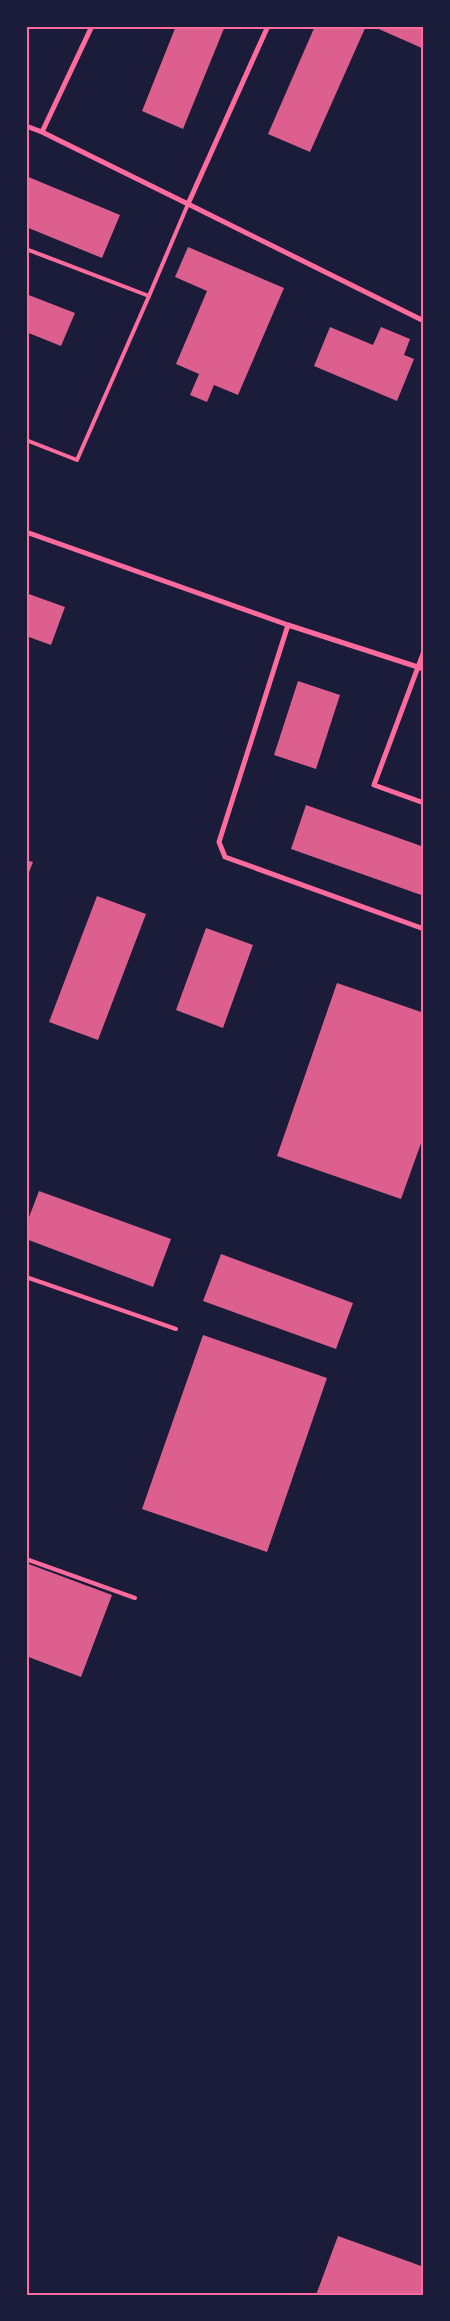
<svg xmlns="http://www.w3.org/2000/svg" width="450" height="2321" font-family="'Roboto Condensed',sans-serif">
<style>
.building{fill:#dd5f8e}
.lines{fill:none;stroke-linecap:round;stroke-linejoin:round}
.service{stroke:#ff6b9d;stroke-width:4}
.minor{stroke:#ff6b9d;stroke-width:5}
.neatline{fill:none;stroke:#ff6b9d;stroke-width:2}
</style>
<rect width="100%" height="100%" fill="#1b1b3a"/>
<path class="building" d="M176,26h49l-42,103 -41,-18z
M315,26h51l-56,126 -42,-18z
M372,26h52v23z
M26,176l94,39 -18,43 -76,-31z
M188,247l96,41 -46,107 -24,-10 -7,17 -17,-7 9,-21 -23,-10 31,-73 -32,-14z
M26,294l49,19 -14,33 -35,-14z
M330,327l43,18 8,-18 29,12 -6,16 10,4 -17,42 -83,-35z
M26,593l39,14 -14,38 -25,-9z
M298,681l42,14 -24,74 -42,-14z
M306,805l118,42v49l-133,-47z
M26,860l7,2 -7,18z
M97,896l49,18 -48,126 -49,-18z
M206,928l47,17 -30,83 -47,-18z
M337,983l87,30v122l-23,64 -124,-43z
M39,1191l132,48 -18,48 -127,-48v-14z
M221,1254l132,49 -17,46 -133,-48z
M203,1335l124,43 -60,174 -125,-43z
M26,1563l86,32 -31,82 -55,-21z
M338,2236l86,31v28h-108z"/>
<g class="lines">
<path class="service" d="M26,249l123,47 -72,164 -51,-20
M149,296l39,-92
M26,1277l150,52
M26,1559l109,39"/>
<path class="minor" d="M26,126l16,6 146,72 80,-178
M42,132l50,-106
M188,204l236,117
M26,532l262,93 136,44
M288,625l-69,217 6,15 199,72
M424,651l-50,134 50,18"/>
</g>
<rect width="450" height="2321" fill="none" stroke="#1b1b3a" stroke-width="55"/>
<rect x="28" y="28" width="394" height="2266" class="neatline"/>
</svg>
